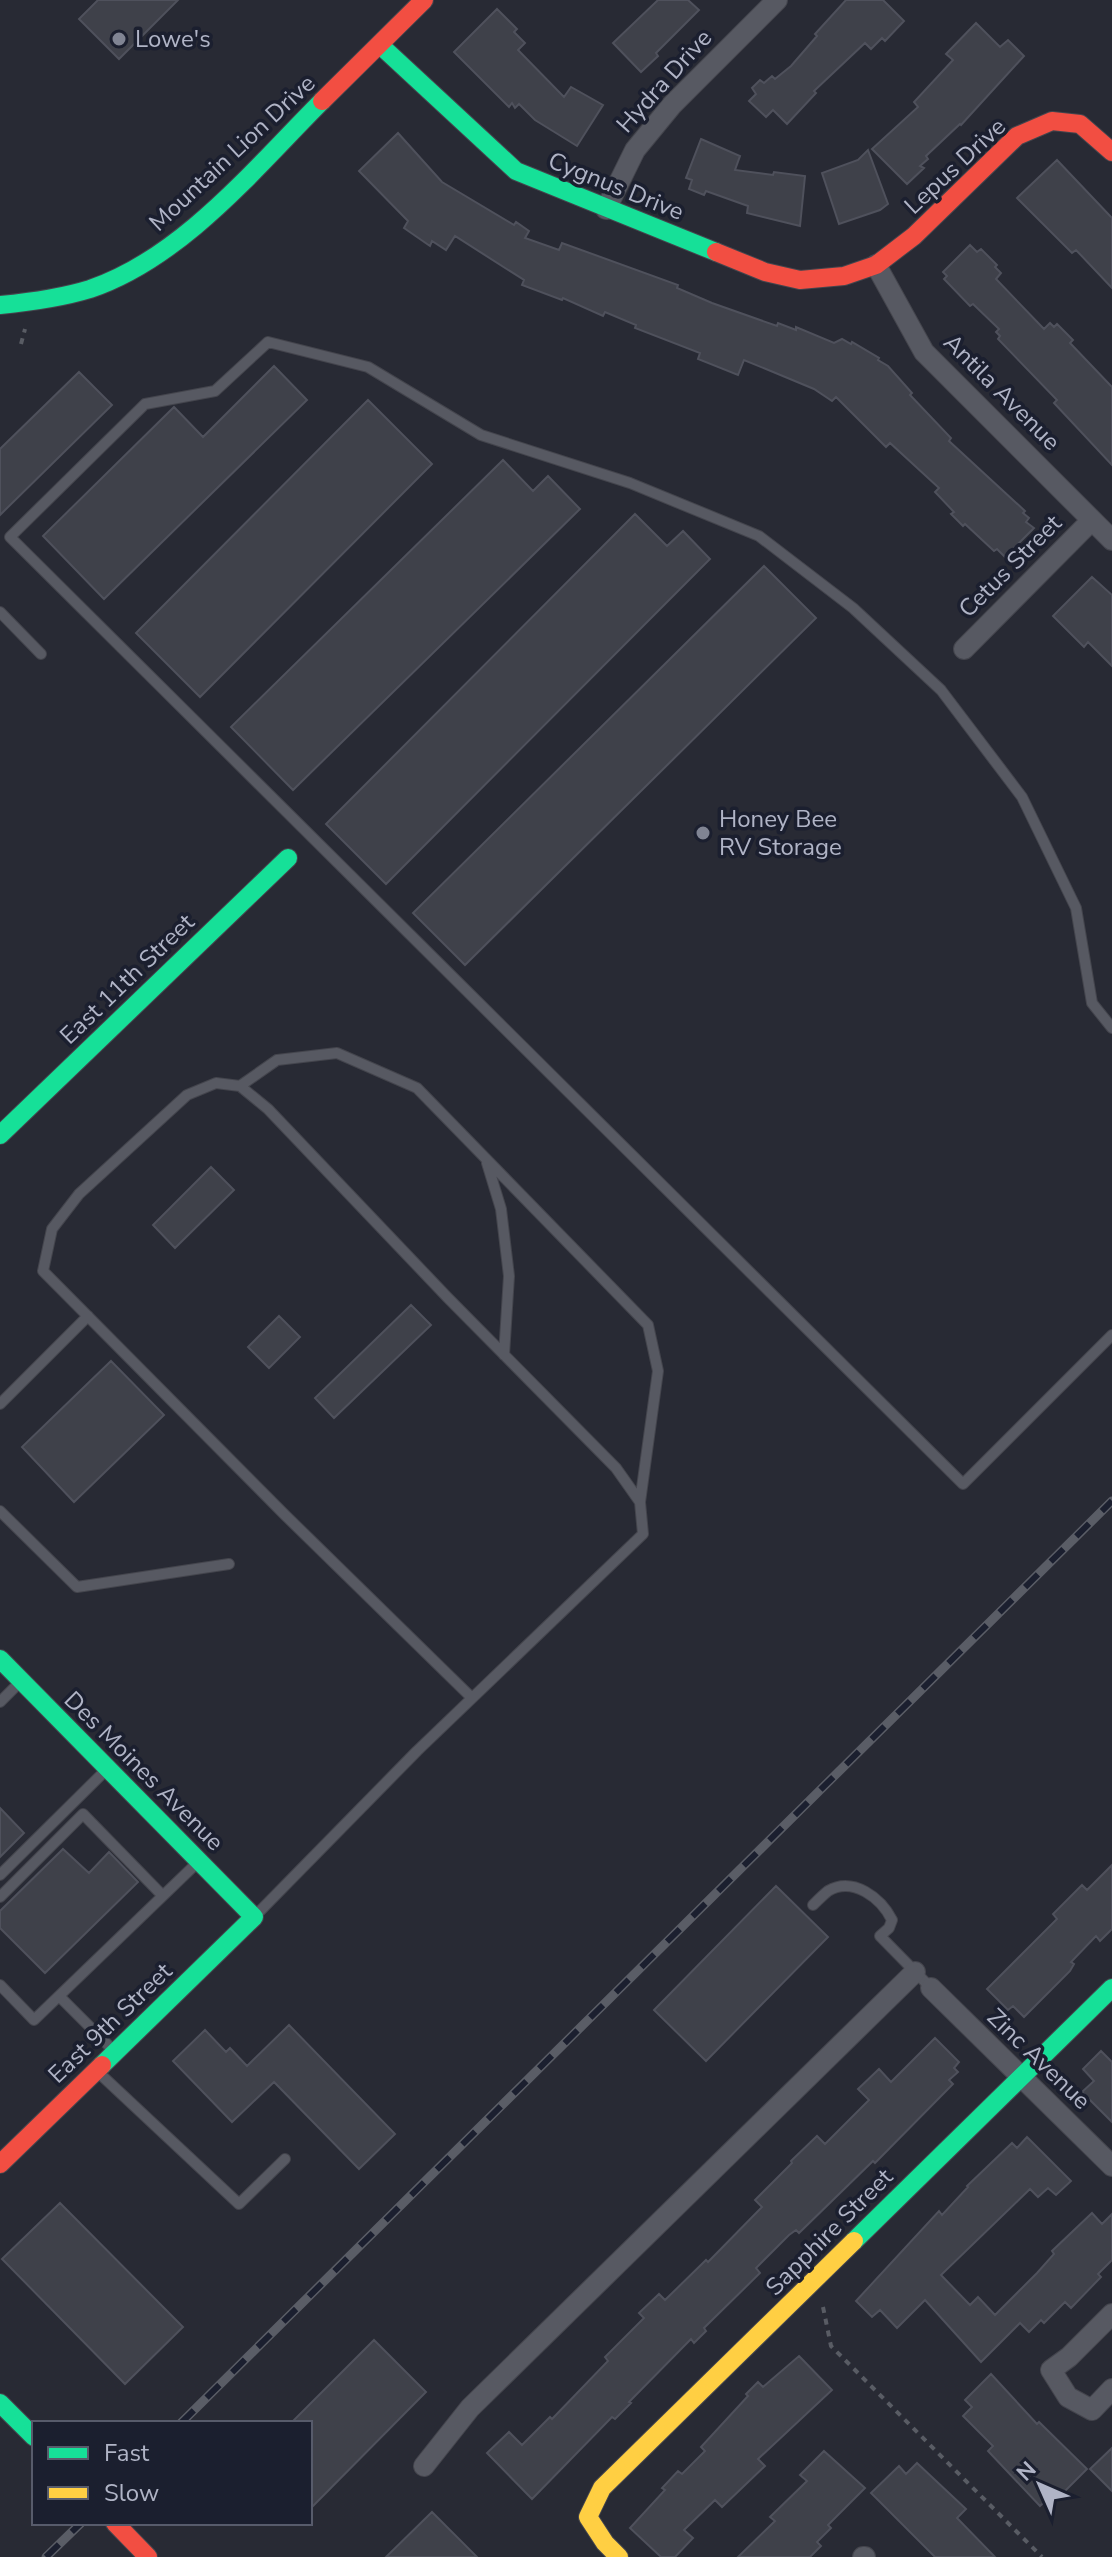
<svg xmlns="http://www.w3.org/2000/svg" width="1112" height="2557" font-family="'Nunito Sans',sans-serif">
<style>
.building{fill:#3f414a;stroke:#4f515c;stroke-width:2}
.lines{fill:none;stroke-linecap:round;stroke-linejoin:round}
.lane-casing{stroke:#44454d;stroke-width:12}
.street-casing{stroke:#44454d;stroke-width:22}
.fast-casing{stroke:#44454d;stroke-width:20}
.slow-casing{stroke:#44454d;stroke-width:20}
.jam-casing{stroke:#44454d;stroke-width:20}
.path{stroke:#595c64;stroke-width:4;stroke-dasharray:6 6;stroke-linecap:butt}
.lane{stroke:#575962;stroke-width:10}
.street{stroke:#575962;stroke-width:20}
.fast{stroke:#16e098;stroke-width:18}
.slow{stroke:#ffcf43;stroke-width:18}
.jam{stroke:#f24e42;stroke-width:18}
.rail-casing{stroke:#5a5d66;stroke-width:9}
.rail{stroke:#1b1f2f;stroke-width:6;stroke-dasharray:18;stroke-linecap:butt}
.poi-dot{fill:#808493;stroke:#1b1f2f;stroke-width:3}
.labels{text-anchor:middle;stroke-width:7;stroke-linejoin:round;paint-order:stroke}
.poi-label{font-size:24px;fill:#b0b4c6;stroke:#1b1f2f;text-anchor:start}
.street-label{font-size:24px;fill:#b0b4c6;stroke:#1b1f2f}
</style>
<rect width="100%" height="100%" fill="#282a34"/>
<path class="building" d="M98,0h80l-59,59 -40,-40z
M658,0h30l11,10 -43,43 2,3 -17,16 -28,-29z
M846,0h37l21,21 -19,20 -3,-3 -11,11 -6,-6 -51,48 2,2 -29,31 -14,-14 -7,7 -17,-16 7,-7 -4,-6 8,-8 4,3 8,-7 3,3 16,-13 26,-30 -2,-2z
M497,9l20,20 -3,3 11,11 -7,7 46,47 7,-10 32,18 -26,41 -42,-26 -16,-16 -4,4 -3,-5 -3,4 -55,-55z
M976,23l24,24 8,-7 16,16 -63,69 -1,-1 -34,32 2,3 -8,7 4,2 -17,16 -35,-35 46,-42 -4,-5 39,-42 -7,-6z
M398,133l44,49 72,43 2,-3 13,9 -4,7 34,12 3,-7 116,42 -1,3 35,15 65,23 1,-3 18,7v-3l38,16 8,-4 9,5 1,-2 27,16 -1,2 10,6 24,27 -2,2 41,43 -2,3 76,70 -2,2 6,5 -3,4 8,6 -29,29 -8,-8 -3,2 -29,-27 -2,2 -12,-12 3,-2 -19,-20 4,-4 -49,-45 -4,4 -50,-50 -4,4 -18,-12 -70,-29 -6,15 -40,-16 2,-6 -65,-25 1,-3 -31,-13 -2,4 -40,-18 -1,2 -40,-15 2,-5 -69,-44 -9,14 -14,-9 -2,5 -26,-18 4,-7 -49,-50z
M701,139l39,17 -5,14 38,5 1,-3 31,4 -5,50 -53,-13 1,-7 -42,-15 -2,4 -15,-6 3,-9 -6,-2z
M868,150l20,54 -8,6 -41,14 -17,-51 36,-13z
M1057,160l55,58v70l-36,-38 -4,3 -55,-55z
M970,245l7,7 4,-3 16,16 -2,2 6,6 -5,6 48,50 6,-6 4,4 3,-3 16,16 -3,3 42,44v78l-58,-62 3,-3 -59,-61 2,-3 -4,-4 3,-3 -26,-25 -3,2 -26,-27 3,-3 -4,-4z
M274,366l33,34 -203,199 -61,-63 131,-129 29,30z
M79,372l33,33 -112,110v-66z
M368,400l64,64 -232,233 -64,-64z
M503,460l30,31 15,-15 32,33 -287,281 -62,-63z
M635,514l32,32 16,-15 27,28 -324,325 -60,-60z
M764,566l52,52 -351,347 -52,-52z
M1092,577l20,18v71l-24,-24 -4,5 -31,-31z
M211,1167l23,23 -59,58 -22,-23z
M411,1305l20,20 -97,93 -19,-20z
M279,1316l21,21 -31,31 -21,-21z
M111,1361l53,54 -90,87 -52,-55z
M0,1808l24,25 -24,24z
M63,1849l26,24 20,-21 29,30 -93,91 -45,-45v-17z
M1112,1865v64l-12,12 -4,-5 -25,26 3,2 -4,7 -46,46 -11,-11 -5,4 -21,-21 70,-70 -4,-5 29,-29 5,5z
M776,1886l52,51 -122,124 -52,-51z
M289,2025l106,109 -36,35 -85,-87 -42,40 -59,-61 32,-31 21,22 4,-4 17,18z
M935,2038l24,24 -5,6 4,4 -9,8 4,4 -78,79 -2,-2 -74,72 -3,-3 -7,5 -33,33 4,5 -56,55 2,3 -12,12 -3,-4 -62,63 2,1 -16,16 -3,-2 -80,82 -45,-46 22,-21 13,13 28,-28 2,2 56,-58 -3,-4 39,-39 -5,-5 20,-19 6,6 41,-40 2,2 54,-55 -7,-7 37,-37 -1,-2 26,-25 8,8 44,-44 -11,-11 21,-20 12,13z
M1101,2051l11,11v60l-30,-30 12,-11 -11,-12z
M1027,2137l44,44 -15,14 -8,-7 -10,9 -8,-8 -89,86 29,30 8,-8 17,18 42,-42 17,-19 -2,-3 40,-38 10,11 10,-10v46l-14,14 3,3 -30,31 -6,-6 -21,21 -3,-3 -12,12 -9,-9 -39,39 -56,-62 -28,28 -17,-18 -8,7 -16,-16 83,-90 3,4 26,-28 -1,-1 45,-43 5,5z
M60,2203l123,124 -58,57 -123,-125z
M374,2340l52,52 -116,117v-86h-19z
M799,2356l33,34 -74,69 7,7 -43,41 -7,-7 -31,30 9,8 -18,19h-14l-31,-29 35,-38 -3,-2 16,-17 4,3 23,-23 -4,-4 47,-51 -2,-2 12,-12 5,5z
M991,2374l46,50 2,-2 48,47 -28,28 -4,-5 -15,14 -52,-55 5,-5 -30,-30 9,-9 -7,-7z
M1112,2448v43l-22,-22z
M824,2451l41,37 -37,37 3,3 -14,14 4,4 -11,11h-72l37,-36 -5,-4 37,-36 -7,-6z
M917,2463l49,46 -9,9 38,39h-60l-64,-64 28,-27 7,8z
M432,2512l45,45h-91z"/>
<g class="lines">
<defs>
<path id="lane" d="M0,612l41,42
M1112,1028l-20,-25 -16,-95 -54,-111 -81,-107 -88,-82 -94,-72 -129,-53 -149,-48 -113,-68 -100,-25 -53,49 -70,13 -135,133 953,947 149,-149
M240,1086l37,-26 60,-7 80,35 231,237 10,46 -18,131
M487,1163l14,46 8,67 -5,79
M0,1404l88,-88
M0,1511l77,76 152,-23
M0,1702l20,-20
M0,1875l106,-105
M0,1897l83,-83 79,81
M813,1905c5,-5 10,-10 15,-14 25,-15 53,7 64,29l-3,8 -9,8 51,52
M256,1915l161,-164 226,-217 -3,-32 -24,-34 -168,-170 -180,-189 -28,-23 -24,-3 -29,12 -108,99 -27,35 -9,42 241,243 188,184
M0,1985l34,35 164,-158
M59,1996l55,55
M98,2072l141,132 46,-45"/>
<path id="street" d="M606,209l29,-59 37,-45 105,-105
M876,265l48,87 188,188
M964,649l128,-129
M931,1988l181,178
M1112,2314l-43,43 -18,13 17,27 24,13 20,-21
M424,2466l46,-58 445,-436
M863,2557h2"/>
<path id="fast" d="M380,45l136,126 200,81
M0,305c31,-3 61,-7 90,-16 92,-31 165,-121 232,-188
M0,1135l288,-277
M0,1659l254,258 -152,148
M854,2241l258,-253
M0,2403l34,34"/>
<path id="slow" d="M619,2557l-14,-14 -17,-26 14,-29 252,-247"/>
<path id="jam" d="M322,101l102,-101
M716,252l49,20 35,8 44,-4 32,-11 38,-29 103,-100 35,-15 28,3 32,28
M0,2164l102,-99
M115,2523l33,34"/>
</defs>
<use href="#lane" class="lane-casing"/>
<use href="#street" class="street-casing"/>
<use href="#fast" class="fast-casing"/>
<use href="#slow" class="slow-casing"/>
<use href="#jam" class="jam-casing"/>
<path class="path" d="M21,344l4,-15
M823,2307l8,39 211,211"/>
<use href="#lane" class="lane"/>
<use href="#street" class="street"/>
<use href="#fast" class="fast"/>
<use href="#slow" class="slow"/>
<use href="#jam" class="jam"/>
<defs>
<path id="rail" d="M181,2423l931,-922
M46,2557l35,-34"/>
</defs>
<use href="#rail" class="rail-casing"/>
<use href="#rail" class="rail"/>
</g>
<g class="poi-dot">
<circle cx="119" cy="39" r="8"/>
<circle cx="703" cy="833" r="8"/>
</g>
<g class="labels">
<g class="poi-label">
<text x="135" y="47">Lowe's</text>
<text x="719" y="827">Honey Bee<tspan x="719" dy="28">RV Storage</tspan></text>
</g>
<g class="street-label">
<text transform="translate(664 81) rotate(-48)" y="8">Hydra Drive</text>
<text transform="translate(232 153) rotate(-43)" y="8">Mountain Lion Drive</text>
<text transform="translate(955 166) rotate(-43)" y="8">Lepus Drive</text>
<text transform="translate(616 186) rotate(22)" y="8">Cygnus Drive</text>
<text transform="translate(1002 392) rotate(45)" y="8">Antila Avenue</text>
<text transform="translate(1010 566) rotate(-45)" y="8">Cetus Street</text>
<text transform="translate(127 979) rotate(-44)" y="8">East 11th Street</text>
<text transform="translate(144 1771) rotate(45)" y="8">Des Moines Avenue</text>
<text transform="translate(110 2023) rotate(-44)" y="8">East 9th Street</text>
<text transform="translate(1039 2059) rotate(44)" y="8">Zinc Avenue</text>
<text transform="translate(829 2232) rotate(-45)" y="8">Sapphire Street</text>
</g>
</g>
<rect x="32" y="2421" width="280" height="104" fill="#1b1f2f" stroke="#575b6b" stroke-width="2"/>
<rect x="48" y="2447" width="40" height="12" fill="#16e098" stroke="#575b6b" stroke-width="2"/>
<text x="104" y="2461" font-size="24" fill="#b0b4c6">Fast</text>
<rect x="48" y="2487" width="40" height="12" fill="#ffcf43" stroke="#575b6b" stroke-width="2"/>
<text x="104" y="2501" font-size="24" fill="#b0b4c6">Slow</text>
<g transform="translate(1040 2485) rotate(315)" stroke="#1b1f2f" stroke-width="6" paint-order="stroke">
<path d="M0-6L14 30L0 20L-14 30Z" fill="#b0b4c6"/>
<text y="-12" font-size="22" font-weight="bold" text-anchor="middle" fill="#b0b4c6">N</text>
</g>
</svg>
